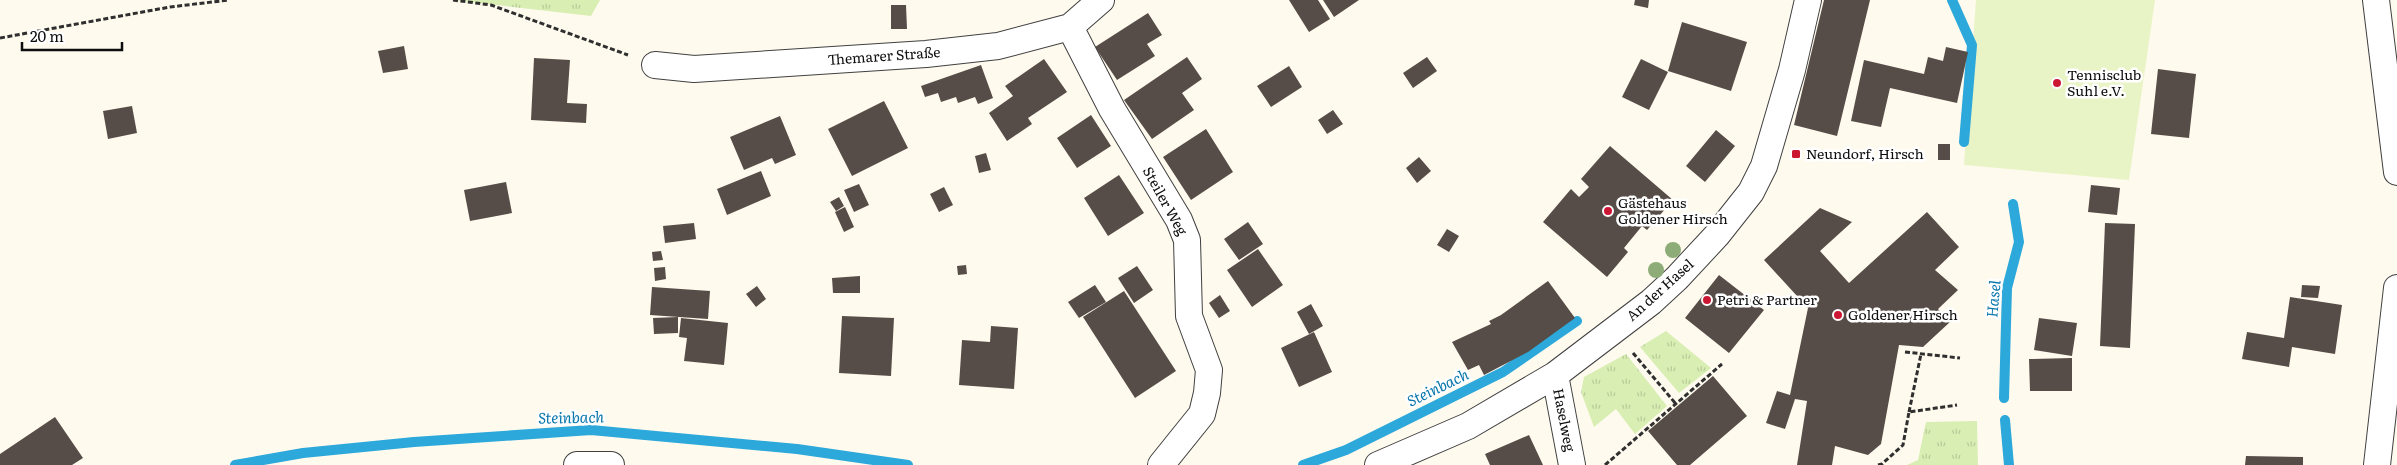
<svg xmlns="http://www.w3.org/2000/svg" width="2397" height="465" font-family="Literata,serif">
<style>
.grass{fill:url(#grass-tufts)}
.pitch{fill:#e9f4c6}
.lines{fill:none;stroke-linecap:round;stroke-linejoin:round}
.stream{stroke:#2ca8db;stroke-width:10}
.building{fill:#574d48}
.street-casing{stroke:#404040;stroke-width:28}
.path{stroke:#2f2f2f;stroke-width:3;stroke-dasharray:5 2.5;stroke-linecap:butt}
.street{stroke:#fff;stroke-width:26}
.tree{fill:#8eac78}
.poi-dot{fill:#cc1733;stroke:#fff;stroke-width:2}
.labels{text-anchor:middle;stroke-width:5;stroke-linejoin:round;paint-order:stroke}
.street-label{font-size:14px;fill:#0d0d0d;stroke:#fff}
.poi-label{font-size:14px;fill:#0d0d0d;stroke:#fff;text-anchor:start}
.water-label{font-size:15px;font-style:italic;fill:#0a77ac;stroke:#fff}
</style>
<defs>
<pattern id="grass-tufts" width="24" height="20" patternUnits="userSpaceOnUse" patternTransform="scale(1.25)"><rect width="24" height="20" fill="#d8eeb3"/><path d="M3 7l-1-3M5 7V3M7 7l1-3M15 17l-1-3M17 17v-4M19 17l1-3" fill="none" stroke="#b8cb99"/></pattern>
</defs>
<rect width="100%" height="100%" fill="#fffaee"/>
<path class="grass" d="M453,0h147l-9,16z
M1666,331l45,37 -32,25 -39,-46z
M1626,354l41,52 -32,28 -19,-25 -22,18 -13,-35 3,-15z
M1977,421l1,44h-71l11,-5 8,-38z"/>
<path class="pitch" d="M1976,0h179l-26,180 -165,-15z"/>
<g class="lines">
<path class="stream" d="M1952,0l20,45 -8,97
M2004,398l3,-110 12,-46 -6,-38
M2005,420l4,45
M235,465l68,-12 111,-11 177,-12 206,19 111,16
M1303,465l43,-15 157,-78 74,-51"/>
</g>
<path class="building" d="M1289,0h29l12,19 -21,13z
M1323,0h36l-25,17z
M1635,0h14l-1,8 -14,-3z
M1824,0h46l-33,136 -43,-11z
M891,5h15l1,24h-16z
M1148,13l14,22 -15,9 8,12 -38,24 -22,-33z
M1682,22l65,20 -16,49 -63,-20z
M404,46l4,23 -25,4 -5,-22z
M1946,47l22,5 -11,51 -67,-15 -9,39 -30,-6 13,-61 60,14 4,-17 15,4z
M1187,57l15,22 -20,14 12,17 -42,29 -28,-39z
M1427,57l10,14 -24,17 -10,-15z
M534,58l36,2 -3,43 20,1 -1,19 -55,-3z
M1044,59l23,33 -39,26 4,6 -25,17 -18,-28 24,-17 -8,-10z
M1641,59l27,13 -19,38 -27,-13z
M981,65l12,33 -15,6 -3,-7 -17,6 -2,-6 -15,5 -3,-9 -13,4 -4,-11z
M1289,66l13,21 -31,20 -14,-21z
M2158,69l38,5 -7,64 -38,-4z
M884,101l24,47 -56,28 -24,-47z
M132,106l5,27 -29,6 -5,-28z
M1333,110l10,14 -16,10 -9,-14z
M1091,115l20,31 -34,22 -20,-30z
M780,116l16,39 -21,9 -3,-6 -28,12 -14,-33z
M1206,129l27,43 -42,28 -28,-43z
M1716,130l19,16 -30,36 -19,-16z
M1938,144h12v16h-12z
M1610,146l63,54 -26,30 -5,-4 -18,22 4,4 -21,25 -64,-55 28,-33 8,8 10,-10 -8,-8z
M986,153l5,17 -12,3 -4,-17z
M1419,157l12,14 -14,12 -11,-15z
M761,171l10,25 -44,19 -10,-26z
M1119,175l25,38 -36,23 -24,-38z
M506,182l6,31 -42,8 -6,-31z
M859,184l10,21 -15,7 -10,-22z
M2091,185l29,3 -3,27 -29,-3z
M944,187l9,18 -14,7 -9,-18z
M839,197l5,9 -8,5 -6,-9z
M845,207l9,20 -10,5 -9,-20z
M1820,208l32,14 -32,29 29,32 78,-71 32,35 -24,23 23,20 -20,19 12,13 -27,25 -24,-2 -18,99 -13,11 -33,-9 -3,19h-35l10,-64 -12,-2 -10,30 -19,-6 11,-32 13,4 18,-87 -44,-48z
M1248,222l15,22 -24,16 -15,-21z
M694,223l2,16 -31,4 -2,-17z
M2105,223l30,1 -5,124 -30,-2z
M1447,229l12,7 -10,16 -12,-7z
M1258,249l25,36 -31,22 -25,-37z
M661,251l2,9 -10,1 -1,-9z
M966,265l1,9 -9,1 -1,-9z
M1137,266l16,24 -19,13 -16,-25z
M665,267l1,12 -11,2 -1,-13z
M1719,275l45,35 -35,43 -44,-35z
M860,276v17h-27l-1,-15z
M1548,281l27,37 -47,34 -44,23 -5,-10 -11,5 -16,-28 39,-18 -2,-3 12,-6z
M1095,285l11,17 -27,16 -11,-16z
M2302,285l18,1 -2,12 -17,-1z
M757,286l9,13 -10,8 -10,-13z
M652,287l58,4 -2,28 -58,-4z
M1124,291l52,80 -41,27 -52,-81z
M1220,295l10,16 -11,7 -10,-15z
M2290,297l52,8 -7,49 -43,-7 -3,20 -47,-8 5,-27 37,6z
M1311,304l12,22 -14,8 -12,-22z
M842,316l52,2 -3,58 -52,-3z
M678,317v16l-24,1 -1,-16z
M681,318l47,5 -4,42 -40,-4 3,-23 -8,-1z
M2039,318l38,5 -5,33 -38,-6z
M991,326l27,2 -4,61 -55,-4 3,-45 28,2z
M1314,332l18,40 -33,15 -18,-39z
M2072,358v33h-42l-1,-32z
M1713,376l34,40 -57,49h-13l-29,-34z
M55,417l28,41 -11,7h-72v-11z
M1529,435l14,30h-53l-5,-11z
M2246,456l57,1v8h-58z"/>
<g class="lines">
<defs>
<path id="street" d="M2376,0l21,172
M1070,27l42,82 67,111 8,20 2,76 20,54 -2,23 -5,21 -41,51
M655,65l39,4 232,-15 72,-8 72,-19 31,-27
M1555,375l17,90
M577,465h34
M1378,465l90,-39 87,-51 96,-73 26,-24 40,-43 34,-43 13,-26 28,-96 16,-70
M2377,465l20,-177"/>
</defs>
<use href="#street" class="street-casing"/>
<path class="path" d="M453,0l38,5 137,50
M0,38l170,-31 59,-7
M1905,352l55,6
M1633,353l43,51
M1909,412l12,-58
M1605,465l117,-101
M1878,465l4,-1 21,-19 6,-33 48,-7"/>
<use href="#street" class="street"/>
</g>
<g class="tree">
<circle cx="1673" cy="250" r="8"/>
<circle cx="1656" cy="270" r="8"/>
</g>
<g class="poi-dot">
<circle cx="2057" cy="83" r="5"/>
<rect x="1791" y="149" width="10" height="10" rx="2.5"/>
<circle cx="1608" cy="211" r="5"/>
<circle cx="1707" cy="300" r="5"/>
<circle cx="1838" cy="315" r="5"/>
</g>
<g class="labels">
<g class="street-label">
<text transform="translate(884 56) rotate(-4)" y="5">Themarer Straße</text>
<text transform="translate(1165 201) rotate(61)" y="5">Steiler Weg</text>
<text transform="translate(1660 290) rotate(-42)" y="5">An der Hasel</text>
<text transform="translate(1564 420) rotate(79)" y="5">Haselweg</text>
</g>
<g class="poi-label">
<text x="2067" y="80">Tennisclub<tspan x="2067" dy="16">Suhl e.V.</tspan></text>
<text x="1806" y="159">Neundorf, Hirsch</text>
<text x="1618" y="208">Gästehaus<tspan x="1618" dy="16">Goldener Hirsch</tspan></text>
<text x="1717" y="305">Petri &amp; Partner</text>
<text x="1848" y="320">Goldener Hirsch</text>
</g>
<g class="water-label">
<text transform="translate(1994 299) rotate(-85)" y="5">Hasel</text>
<text transform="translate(1438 388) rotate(-26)" y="5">Steinbach</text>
<text transform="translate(571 418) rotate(-1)" y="5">Steinbach</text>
</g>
</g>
<path d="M22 42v8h100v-8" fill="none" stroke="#0d0d0d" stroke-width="2.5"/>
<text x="30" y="42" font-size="15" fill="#0d0d0d" stroke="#ffffff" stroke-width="4" paint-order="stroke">20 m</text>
</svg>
